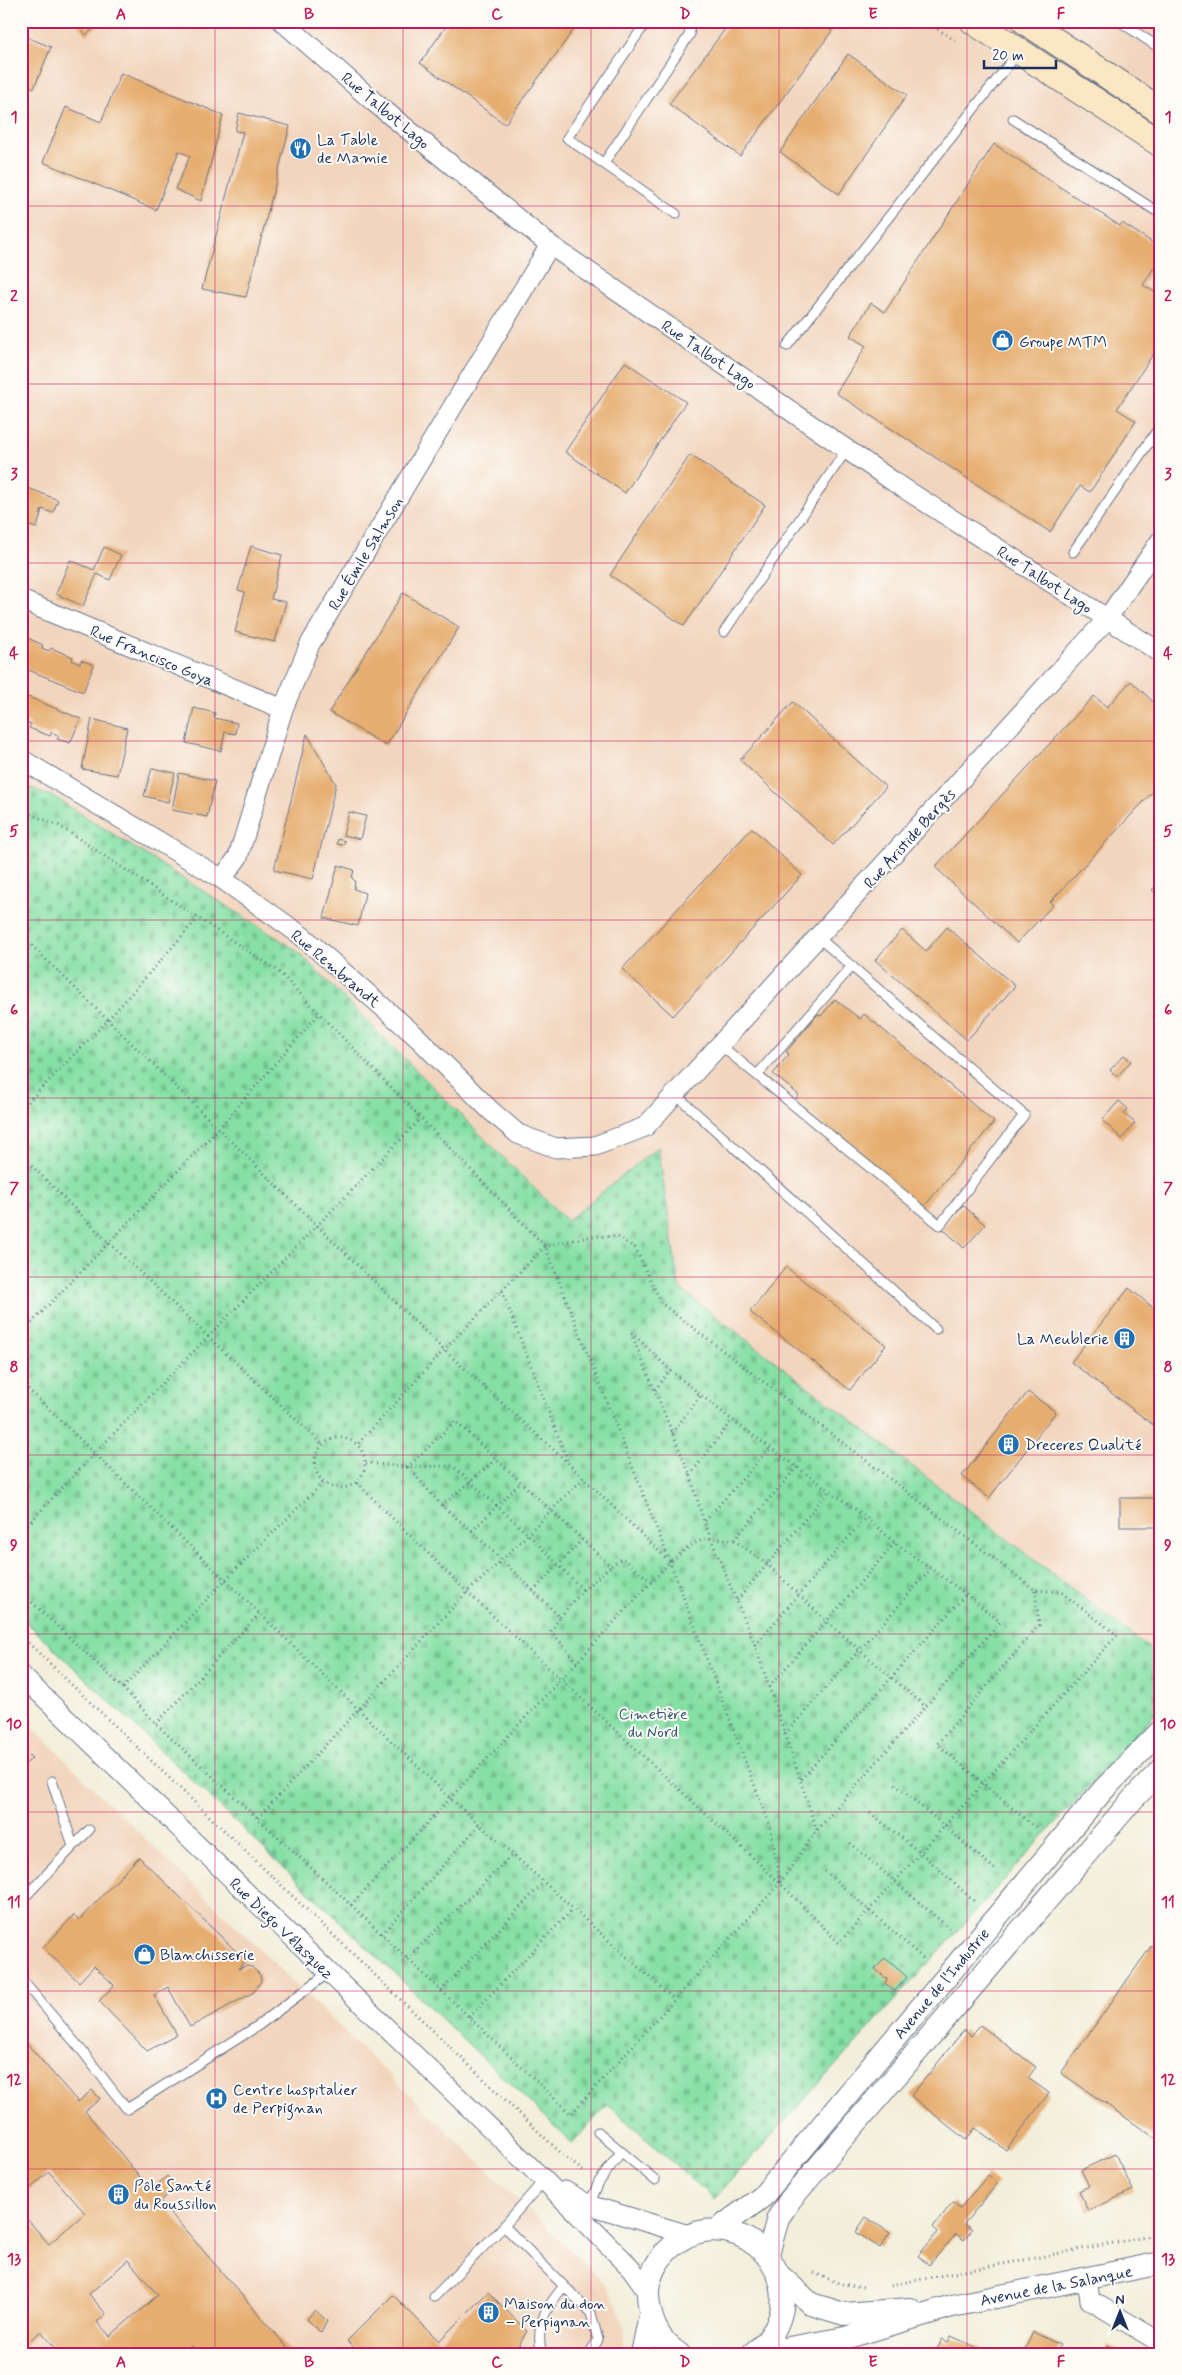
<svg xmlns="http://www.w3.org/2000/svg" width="1182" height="2375" font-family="Mynerve,sans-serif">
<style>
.built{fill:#f2d5be}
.cemetery{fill:url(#cemetery-stones);stroke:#508882}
.building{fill:#e6ad70;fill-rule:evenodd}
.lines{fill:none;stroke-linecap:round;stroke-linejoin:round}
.service-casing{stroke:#667289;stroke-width:11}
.minor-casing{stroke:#667289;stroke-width:21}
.tertiary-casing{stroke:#667289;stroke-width:24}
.secondary-casing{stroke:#667289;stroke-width:28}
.path{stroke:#667289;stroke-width:3;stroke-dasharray:1 4;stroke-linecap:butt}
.service{stroke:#fff;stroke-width:9}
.minor{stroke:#fff;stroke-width:19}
.tertiary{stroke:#fff;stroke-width:22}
.secondary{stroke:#fbe7c3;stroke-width:26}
.grid{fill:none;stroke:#c2185b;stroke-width:1;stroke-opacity:0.55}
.labels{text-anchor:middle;stroke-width:4;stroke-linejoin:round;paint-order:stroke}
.street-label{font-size:16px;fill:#1b2f5e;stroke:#fdfcf7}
.poi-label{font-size:16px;fill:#1b2f5e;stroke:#fdfcf7;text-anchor:start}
.park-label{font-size:16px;fill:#365b70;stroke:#fdfcf7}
.neatline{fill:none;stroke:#c2185b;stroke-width:2}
.grid-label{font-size:16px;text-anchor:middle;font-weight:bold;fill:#c2185b}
</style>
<defs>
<pattern id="cemetery-stones" width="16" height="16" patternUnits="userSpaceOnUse" patternTransform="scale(1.25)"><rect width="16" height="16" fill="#86e0a5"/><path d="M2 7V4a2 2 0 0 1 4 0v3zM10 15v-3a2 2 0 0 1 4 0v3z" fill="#73c090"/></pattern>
</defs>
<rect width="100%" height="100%" fill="#fdfcf7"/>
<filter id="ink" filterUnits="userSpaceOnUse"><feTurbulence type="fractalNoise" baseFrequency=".02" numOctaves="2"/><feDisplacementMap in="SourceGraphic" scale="10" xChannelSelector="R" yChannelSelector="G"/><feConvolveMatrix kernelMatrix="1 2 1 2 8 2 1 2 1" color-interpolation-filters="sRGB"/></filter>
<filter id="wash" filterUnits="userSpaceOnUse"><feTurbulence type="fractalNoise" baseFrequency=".0096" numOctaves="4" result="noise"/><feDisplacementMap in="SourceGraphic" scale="20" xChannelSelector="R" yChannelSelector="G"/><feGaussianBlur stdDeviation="1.12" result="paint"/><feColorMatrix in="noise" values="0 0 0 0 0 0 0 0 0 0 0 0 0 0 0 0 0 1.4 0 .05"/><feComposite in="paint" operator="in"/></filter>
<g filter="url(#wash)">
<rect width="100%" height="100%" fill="#f2eed9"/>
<path class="built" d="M21,21h1140v1636l-482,-369 -21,-141 -91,74 -271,-271 -240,-152 -35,-14z
M21,1715l67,68 520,504 9,18 8,25 -4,24h-600z"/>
<path class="cemetery" d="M21,784l35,14 240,152 271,271 91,-74 21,141 482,369v50l-447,492 -106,-94 -36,38 -551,-526z"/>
<g id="blocks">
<path class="building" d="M75,21h29l-18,14z
M450,21h130l-75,103 -85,-61z
M731,21h87l14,10 -92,125 -71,-52z
M21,35l30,12 -17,41 -13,-6z
M848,54l59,41 -68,99 -59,-42z
M121,73l102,42 -22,86 -26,-12 15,-33 -11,-5 -23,59 -113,-48 23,-55 35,15z
M239,113l51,13 -44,171 -44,-8 41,-157 -8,-1z
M994,144l126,82 2,-3 39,25v8l-18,29 18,11v46l-44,67 19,12 -46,71 -10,-6 -30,46 -214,-139 30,-47 -16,-10 21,-33 14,9z
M625,362l61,40 -61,91 -60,-41z
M690,455l75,50 -81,121 -74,-51z
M21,485l37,15 -5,13 -11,-4 -5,19 -15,-4 6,-22 -7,-2z
M251,546l31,9 -11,44 15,3 -11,40 -40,-10 10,-40 -7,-2z
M104,547l17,8 -11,25 -13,-6 -14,32 -27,-12 14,-34 24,10z
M403,593l56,34 -73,119 -57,-34z
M21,635l22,10 -1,3 7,3 2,-3 22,9 -1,3 8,4 1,-4 13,5 -11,27 -62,-25z
M1131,681l30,28v74l-111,119 3,3 -36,38 -82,-76 159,-171 13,11z
M21,694l60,25 -11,24 -13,-4 2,-3 -7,-4 -2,4 -21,-8 2,-4 -7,-3 -3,4z
M793,702l93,85 -53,58 -93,-85z
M194,708l21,5 -1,5 23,5 -2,11 -10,-2 -4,19 -35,-8z
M92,719l35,9 -10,47 -35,-6z
M307,734l29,50 -23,95 -39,-9z
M152,768l23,5 -7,29 -24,-6z
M179,773l36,8 -8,36 -35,-7z
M349,812l17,4 -6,23 -17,-4z
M752,828l50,47 -129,141 -51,-47z
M338,839l7,2 -2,4 -6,-1z
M338,865l16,5 -2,8 3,3 -1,8 11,4 -7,33 -34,-8z
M1161,880v19l-9,-9z
M947,927l68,59 -48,54 -92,-80 27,-30 24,21z
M835,999l25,20 4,-5 130,108 -71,86 -129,-107 5,-6 -26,-21 16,-20 -3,-2 32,-38 3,2z
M1124,1055l7,6 -14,16 -7,-7z
M1119,1101l9,8 -4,5 11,9 -13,16 -20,-19z
M963,1205l22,20 -21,23 -22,-20z
M786,1267l100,78 -36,45 -100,-78z
M1129,1288l32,26v117l-90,-69z
M1028,1392l28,20 -67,86 -27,-22z
M1120,1498h41v29h-41z
M21,1747l11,11 -11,11z
M139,1857l106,103 -7,9 8,-3 6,1 8,8 1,6 -7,11 -64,35 -22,-40 -14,8 23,40 -30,16 -48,-50 15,-16 -20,-19 -15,16 -36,-34 31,-33 5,5z
M1152,1945l9,6v191l-100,-69z
M885,1958l22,19 -12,14 -10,-8 2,-4 -12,-10z
M980,2025l56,42 -8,11 21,15 -43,57 -31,-22 -9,12 -55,-44 53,-66 7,6z
M21,2037l57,65 14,-12 8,9 -15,12 66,79 16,-14 10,10 -17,15 133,153h-95l-7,-8 -10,8h-124l2,-2 -18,-21 -20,17v-127l5,-3 23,26 36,-31 -36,-41 -28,25zM128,2260l30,35 -48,41 -13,-14 9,-8 -17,-20z
M1115,2154l18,36 -45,21 -9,-20 10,-5 -8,-16z
M988,2175l10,8 -34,41 8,6 -8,10 -8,-6 -27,31 -11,-9 20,-24 -5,-5 20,-25 7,6z
M866,2217l24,16 -10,15 -24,-16z
M488,2292l39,39 -13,23h-153l-14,-13 46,-46 46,46z
M315,2310l12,11 -6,12 -14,-14z
M1033,2332l27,13 -5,9h-32z
M951,2336l16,7 23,11h-55l7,-15 6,3z
M1108,2345l18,9h-22z"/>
</g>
</g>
<g filter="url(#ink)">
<use href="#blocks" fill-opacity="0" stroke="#667289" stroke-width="1"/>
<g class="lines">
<defs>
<path id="service" d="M647,21l-80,117 109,76
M1119,21l42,28
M1013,119l148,95
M604,163l86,-129 -2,-13
M787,346l230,-292
M1073,552l88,-127
M724,632l123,-183
M720,1045l220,180 84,-110 -205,-177
M757,1075l95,-109
M675,1094l261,235
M52,1781l21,65
M21,1901l68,-71
M21,1979l62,73 44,57 132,-84 69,-52
M598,2132l57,48
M589,2205l10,-23 22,-30
M504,2226l87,87 7,27 -9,14
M434,2297l70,-71 40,-46
M542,2354c-8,-28 5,-48 22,-68"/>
<path id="minor" d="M282,21l92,81 176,143 344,237 267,171
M21,600l262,109
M21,759l201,120 80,57 116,102 72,72 28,24 38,14 39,-2 50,-19 462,-508 54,-79
M222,879l16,-22 45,-148 27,-65 240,-399
M21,1675l523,505 87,88 17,24
M565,2191l24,14 100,30
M1087,2279l3,21 71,43"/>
<path id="tertiary" d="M717,2230l45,-33 341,-407 58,-59
M768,2254l10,-36 12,-18 343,-401 28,-29
M779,2275l32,29 33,10 66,-5
M642,2354l8,-39
M679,2354c-21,-14 -29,-33 -31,-58 -1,-15 7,-33 18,-44 58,-61 152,18 103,86 -4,6 -11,11 -17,16
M755,2354l90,-16 107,-32 209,-43"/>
<path id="secondary" d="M973,21l188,123
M1025,21l136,90"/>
</defs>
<use href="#service" class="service-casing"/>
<use href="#minor" class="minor-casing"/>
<use href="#tertiary" class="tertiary-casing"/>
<use href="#secondary" class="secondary-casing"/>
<path class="path" d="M925,21l31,20
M1154,170l7,4
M21,811l37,14 220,146 267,275 125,316 101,267 9,53
M21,935l423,415 124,113 100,97
M21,1109l87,-89 90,-102
M21,1155l88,88 213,201
M502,1291l66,171
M21,1334l198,-206 99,-113
M21,1382l429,416 225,202
M655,1390l15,-20
M672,1433l29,-38
M315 1463a25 25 0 1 1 50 0a25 25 0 1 1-50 0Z
M366,1463l42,4 45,-1 76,69 54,55
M690,1475l42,-55
M357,1483l110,109 313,291 59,60 278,-308 -56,-43 -26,-2 -373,-286 -27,-56 -16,-11 -25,-1 -49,10 -101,104 -86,94
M442,1506l55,-48
M705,1521l66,-74
M472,1531l48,-48
M21,1532c130,-141 267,-274 399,-413
M734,1540l33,24 59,57 100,86
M1035,1590l4,35 -102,119 101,86
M533,1591l49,-51
M21,1592l102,96 33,36 195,181 220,209 209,-231 37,-53 183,-208 -34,-28 -71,-51 -29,-26 -134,-97 -62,-50 -40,-39 60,144 14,47 51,123 62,185
M737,1600l93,-110
M560,1617l23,-27 28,-24
M21,1636l545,522 20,15
M755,1645l111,-128
M577,1662l-26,-31 9,-14 -88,-86 -30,-25 -34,-39 47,-46 156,145 11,-8 30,24
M769,1687l126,-144
M123,1688l102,-108 98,-97
M156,1724l103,-110
M785,1734l146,-165
M801,1779l165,-185
M895,1784l102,87
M870,1813l51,40 53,48
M258,1818l209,-226c42,-36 77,-76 117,-114
M850,1843l99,85
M825,1871l99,88
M351,1905l319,-343c26,-21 30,-27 64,-22l63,-73
M382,1934l98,-110
M407,1959l105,-104
M441,1991l102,-108
M469,2017l104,-108
M814,2273l27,11 22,3
M891,2285l270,-51"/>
<use href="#service" class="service"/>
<use href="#minor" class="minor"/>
<use href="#tertiary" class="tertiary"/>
<use href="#secondary" class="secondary"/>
</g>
</g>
<path class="grid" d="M215,21v2333M403,21v2333M591,21v2333M779,21v2333M967,21v2333M21,206h1140M21,384h1140M21,563h1140M21,741h1140M21,920h1140M21,1098h1140M21,1277h1140M21,1455h1140M21,1634h1140M21,1812h1140M21,1991h1140M21,2169h1140"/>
<defs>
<symbol id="restaurant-disc" viewBox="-11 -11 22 22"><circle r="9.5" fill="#1f6fb2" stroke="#fdfcf7"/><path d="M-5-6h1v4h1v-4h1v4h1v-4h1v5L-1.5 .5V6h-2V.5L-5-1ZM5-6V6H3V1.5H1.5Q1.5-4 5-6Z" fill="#fff"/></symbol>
<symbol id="shop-disc" viewBox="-11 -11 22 22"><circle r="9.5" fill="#1f6fb2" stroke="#fdfcf7"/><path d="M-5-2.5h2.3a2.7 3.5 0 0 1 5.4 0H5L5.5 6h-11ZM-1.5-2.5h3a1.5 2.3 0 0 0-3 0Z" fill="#fff"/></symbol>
<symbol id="building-disc" viewBox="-11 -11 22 22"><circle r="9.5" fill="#1f6fb2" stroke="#fdfcf7"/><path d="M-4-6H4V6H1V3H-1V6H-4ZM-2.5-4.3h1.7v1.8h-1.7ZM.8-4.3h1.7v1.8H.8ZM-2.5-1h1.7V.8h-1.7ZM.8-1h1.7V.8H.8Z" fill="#fff"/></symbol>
<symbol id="hospital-disc" viewBox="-11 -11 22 22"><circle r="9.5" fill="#1f6fb2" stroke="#fdfcf7"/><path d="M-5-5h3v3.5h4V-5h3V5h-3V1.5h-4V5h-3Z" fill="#fff"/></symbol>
</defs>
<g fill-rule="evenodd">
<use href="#restaurant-disc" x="288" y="136" width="25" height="25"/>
<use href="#shop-disc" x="990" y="328" width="25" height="25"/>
<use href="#building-disc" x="1112" y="1326" width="25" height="25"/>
<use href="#building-disc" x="996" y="1432" width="25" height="25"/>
<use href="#shop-disc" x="132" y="1942" width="25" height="25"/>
<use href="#hospital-disc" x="204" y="2086" width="25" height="25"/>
<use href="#building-disc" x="106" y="2182" width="25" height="25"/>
<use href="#building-disc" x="476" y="2300" width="25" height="25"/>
</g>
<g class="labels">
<g class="street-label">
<text transform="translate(386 110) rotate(40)" y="6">Rue Talbot Lago</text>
<text transform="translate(709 354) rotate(34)" y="6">Rue Talbot Lago</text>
<text transform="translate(365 553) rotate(-59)" y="6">Rue Émile Salmson</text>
<text transform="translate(1045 579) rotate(33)" y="6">Rue Talbot Lago</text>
<text transform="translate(152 655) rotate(23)" y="6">Rue Francisco Goya</text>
<text transform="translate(909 838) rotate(-48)" y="6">Rue Aristide Bergès</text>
<text transform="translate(336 968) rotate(40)" y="6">Rue Rembrandt</text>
<text transform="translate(282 1928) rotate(44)" y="6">Rue Diego Vélasquez</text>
<text transform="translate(941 1983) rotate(-50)" y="6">Avenue de l'Industrie</text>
<text transform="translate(1056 2285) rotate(-11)" y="6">Avenue de la Salanque</text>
</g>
<g class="poi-label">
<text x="317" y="145">La Table<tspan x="317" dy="18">de Mamie</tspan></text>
<text x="1019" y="347">Groupe MTM</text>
<text x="1109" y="1344" text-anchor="end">La Meublerie</text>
<text x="1025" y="1450">Dreceres Qualité</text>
<text x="160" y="1960">Blanchisserie</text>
<text x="233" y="2095">Centre hospitalier<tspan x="233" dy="18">de Perpignan</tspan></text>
<text x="134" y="2191">Pôle Santé<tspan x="134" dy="18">du Roussillon</tspan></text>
<text x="504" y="2309">Maison du don<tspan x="504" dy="18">– Perpignan</tspan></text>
</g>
<g class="park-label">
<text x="653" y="1719">Cimetière<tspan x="653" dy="18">du Nord</tspan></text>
</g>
</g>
<rect width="1182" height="2375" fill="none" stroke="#fdfcf7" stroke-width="55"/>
<g transform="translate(1120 2312)" stroke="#fdfcf7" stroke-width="4" paint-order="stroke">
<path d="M0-4L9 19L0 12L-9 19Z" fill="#1b2f5e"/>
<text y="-8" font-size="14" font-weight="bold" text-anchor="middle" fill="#1b2f5e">N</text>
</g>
<path d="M984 60v8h72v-8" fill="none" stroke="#1b2f5e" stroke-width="2.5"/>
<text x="992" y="60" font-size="15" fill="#1b2f5e" stroke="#fdfcf7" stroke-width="4" paint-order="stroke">20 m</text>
<rect x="28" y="28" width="1126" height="2320" class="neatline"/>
<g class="grid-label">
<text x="121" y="19">A</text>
<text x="309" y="19">B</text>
<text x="497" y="19">C</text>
<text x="685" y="19">D</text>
<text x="873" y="19">E</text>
<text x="1061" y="19">F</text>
<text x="14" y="122">1</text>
<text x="1168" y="122">1</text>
<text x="14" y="301">2</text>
<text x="1168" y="301">2</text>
<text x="14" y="479">3</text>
<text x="1168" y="479">3</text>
<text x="14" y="658">4</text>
<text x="1168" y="658">4</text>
<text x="14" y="836">5</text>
<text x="1168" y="836">5</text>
<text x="14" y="1015">6</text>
<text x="1168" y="1015">6</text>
<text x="14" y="1193">7</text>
<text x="1168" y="1193">7</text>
<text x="14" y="1372">8</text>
<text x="1168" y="1372">8</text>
<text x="14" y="1550">9</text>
<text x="1168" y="1550">9</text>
<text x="14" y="1729">10</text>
<text x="1168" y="1729">10</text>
<text x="14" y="1907">11</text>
<text x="1168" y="1907">11</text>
<text x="14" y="2085">12</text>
<text x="1168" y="2085">12</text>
<text x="14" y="2264">13</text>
<text x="1168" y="2264">13</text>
<text x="121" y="2367">A</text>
<text x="309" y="2367">B</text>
<text x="497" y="2367">C</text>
<text x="685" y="2367">D</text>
<text x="873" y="2367">E</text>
<text x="1061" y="2367">F</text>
</g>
</svg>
